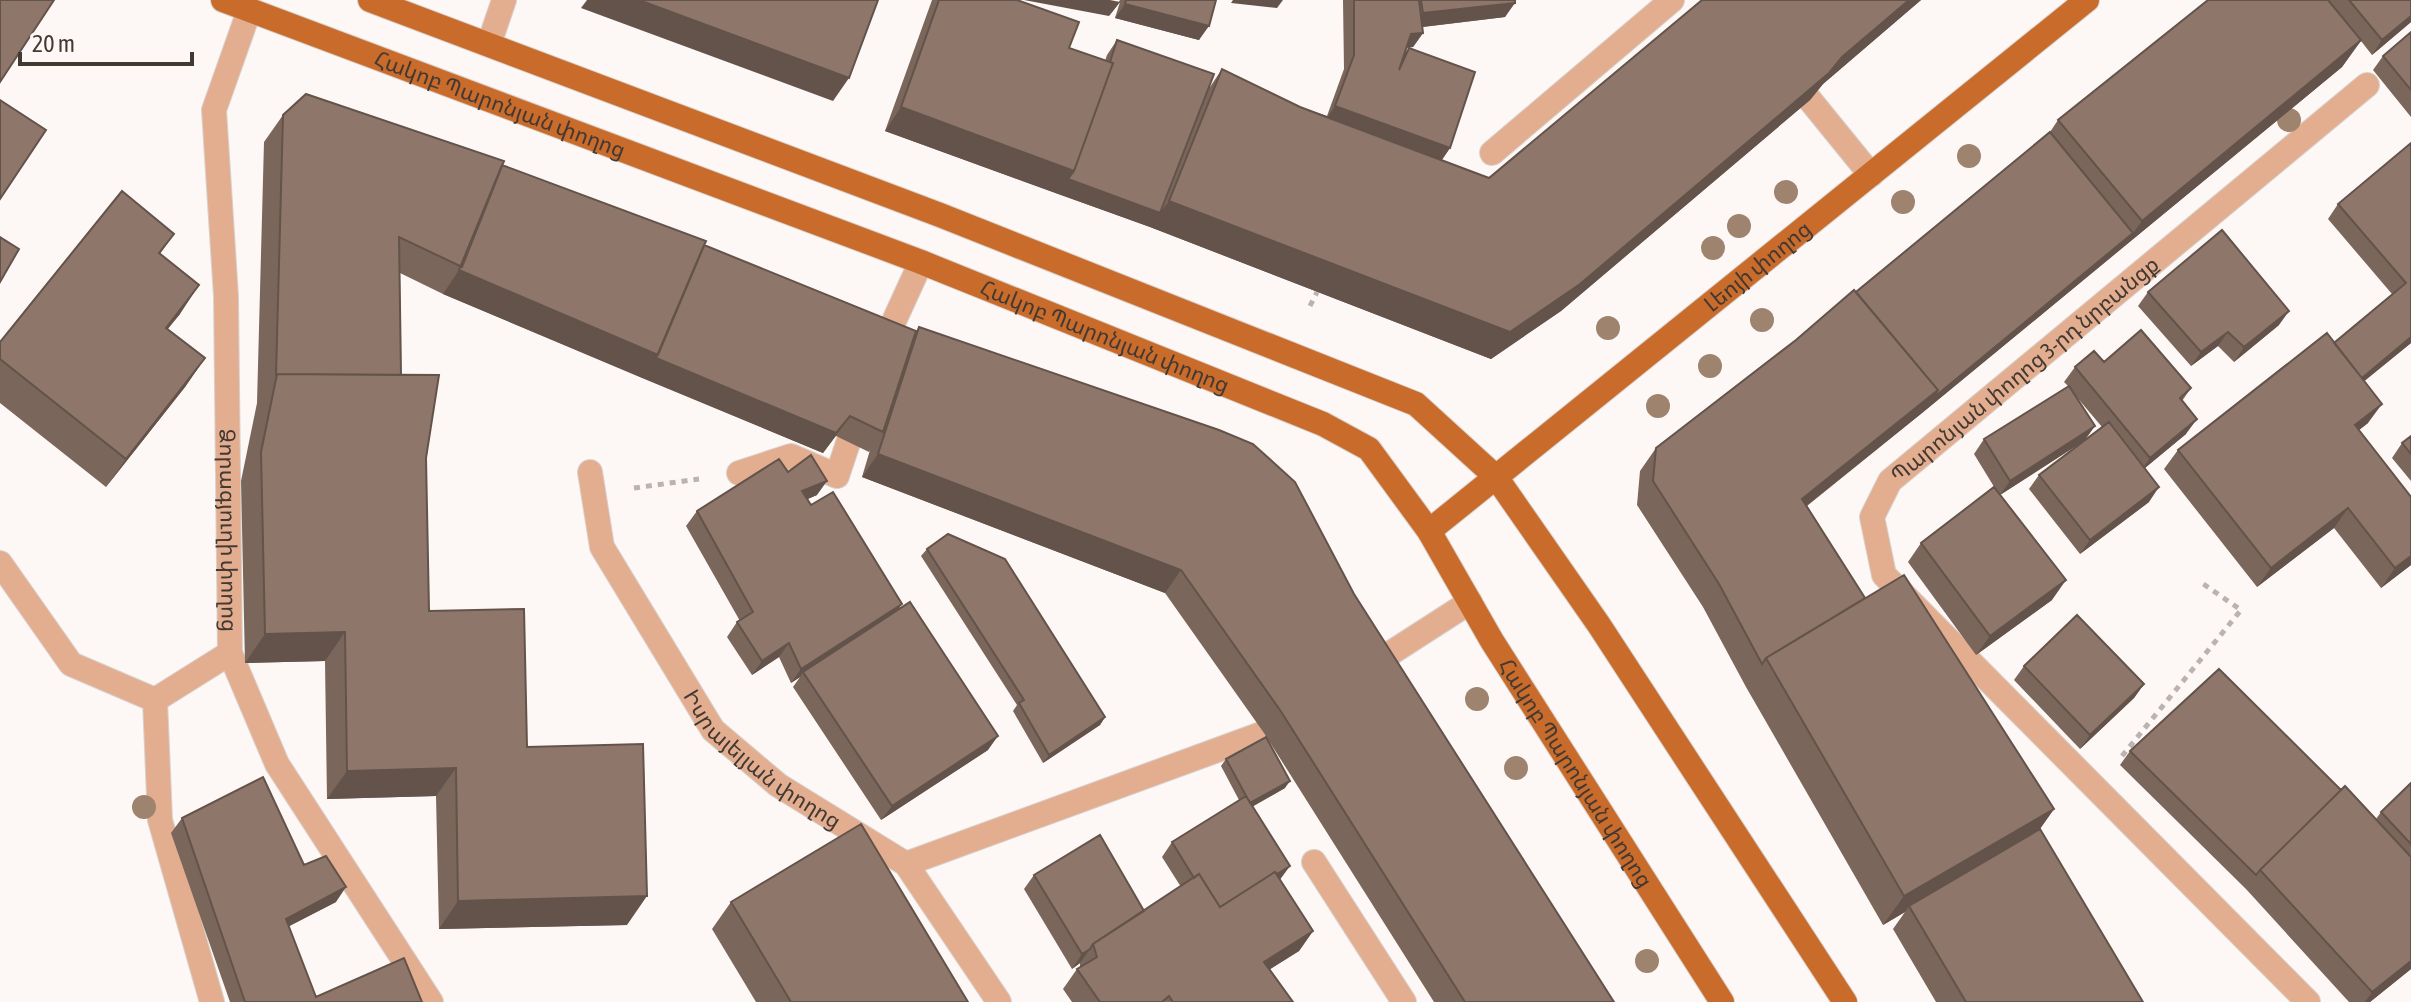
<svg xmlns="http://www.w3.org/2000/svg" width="2411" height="1002" font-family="'Asap Condensed','Noto Sans Armenian',sans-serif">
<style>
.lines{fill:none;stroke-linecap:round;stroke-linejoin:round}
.minor-casing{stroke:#d8d2ce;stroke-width:26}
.major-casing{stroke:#d8d2ce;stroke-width:26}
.path{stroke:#bab3af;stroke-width:5;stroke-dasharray:6 6;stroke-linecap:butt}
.minor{stroke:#e3ae90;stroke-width:24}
.major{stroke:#c96b2a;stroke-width:24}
.tree{fill:#9e836e}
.wall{fill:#7a665b;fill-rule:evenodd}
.shaded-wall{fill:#63534a}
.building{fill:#8e776a;stroke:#63534a;stroke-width:2}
.labels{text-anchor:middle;stroke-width:8;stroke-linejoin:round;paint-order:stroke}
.street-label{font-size:22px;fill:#433933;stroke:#fdf8f5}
</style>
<rect width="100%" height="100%" fill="#fdf8f5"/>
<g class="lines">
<defs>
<g id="minor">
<path id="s1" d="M249,11l-35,99 12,186 4,357 47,111 154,238"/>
<path d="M489,44l15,-44"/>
<path d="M1810,100l61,75"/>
<path d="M1492,153l180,-153"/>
<path d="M884,343l37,-81"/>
<path id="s2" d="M590,472l12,75 111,183 65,55 128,79 93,138"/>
<path d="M739,473l52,-17 46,20 11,-33"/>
<path d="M0,563l71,101 84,36 5,120 52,182"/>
<path d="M1369,667l101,-65"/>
<path d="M155,700l75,-47"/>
<path d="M1314,862l90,140"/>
<path d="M906,864l358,-131"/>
<path id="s3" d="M2308,1002l-424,-427 -12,-58 18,-36 477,-396"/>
</g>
<g id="major">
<path id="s4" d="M223,0l698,262 402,162 46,25 60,82 63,110 230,361"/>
<path d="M370,0l570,215 476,189 80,73 103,148 246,377"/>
<path id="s5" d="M1429,531l658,-531"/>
</g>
</defs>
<use href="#minor" class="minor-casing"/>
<use href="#major" class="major-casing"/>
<path class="path" d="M1310,306l7,-14
M634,488l65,-9
M2122,756l119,-146 -42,-29"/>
<use href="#minor" class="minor"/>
<use href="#major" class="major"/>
</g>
<g class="tree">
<circle cx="2289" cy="120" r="12"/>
<circle cx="1969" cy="156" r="12"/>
<circle cx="1786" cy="192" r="12"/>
<circle cx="1903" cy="202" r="12"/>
<circle cx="1739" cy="226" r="12"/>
<circle cx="1713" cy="248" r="12"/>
<circle cx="1762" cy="320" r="12"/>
<circle cx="1608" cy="328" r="12"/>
<circle cx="1710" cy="366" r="12"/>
<circle cx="1658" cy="406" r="12"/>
<circle cx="1477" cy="699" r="12"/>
<circle cx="1516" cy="768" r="12"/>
<circle cx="144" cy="807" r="12"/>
<circle cx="1647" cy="961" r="12"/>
</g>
<path class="wall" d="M932,0h85l52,48 36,13 2,-6 10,-15 93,47 12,-18 78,38 27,9 17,-47 -1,-69h172l-10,17 -82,10v6l-10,14 -7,1 -3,9 6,-9 41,100 -8,12 47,18 213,-178h219l-98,84 -13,16 -249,211 -70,48 -341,-132 -265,-96z
M1120,0h96l-17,40 -84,-22 5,-16 -11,14z
M2208,0h203v22l-39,33 -11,-14 -19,26 -420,346 -115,93 58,92 189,211 -14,20 103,173h-207l-43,-73 12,-17 -22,13 -137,-238 -43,-80 -66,-102 3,-34 16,-23 140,-108 60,-48 194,-160 8,-12z
M2411,32v85l-38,-47 10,-14z
M283,115l219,50 202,80 212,86 3,-4 435,267 260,408h-180l-170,-269 -99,-140 -303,-116 8,-27 -1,2 -33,-16 -13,17 -380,-159 -43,-21 1,102 25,83 3,153 98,136 100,178 -188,4 -3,-133 -109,3 -2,-138 -80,2 -4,-182 16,-78 7,-261z
M2411,143v200l-47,38 4,42 -9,7 52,135 -30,23 -47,-60 -77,59 -93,-118 14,-19 156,-107 58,-49 -64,-75 10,-15z
M174,234l-14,20 20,60 -13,15 38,29 -20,29 -79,100 -106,-84v-61z
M2148,292l131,33 -45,37 -16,-16 -27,20 -53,-60z
M2104,362l87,26 -9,13 4,33 -41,34 4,34 -69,52 -51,-65 10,-14 45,-34 -84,54 52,105 -76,55 -68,-93 13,-19 75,-53 -22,-36 10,-15 84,-53 -4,-4 11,-15zM2075,395l27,32 -17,13z
M2411,436v45l-19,-23 10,-15z
M788,472l29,23 -10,4 4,6 86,106 91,139 -107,70 -88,-133 7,-10 -9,6 -12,-26 -27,18 -25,-38 10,-15 3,-1 -54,-95 11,-15z
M927,549l178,168 -5,8 -57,38 -30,-52 4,-6 -96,-149z
M2024,666l120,18 -10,14 -54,51 -66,-69z
M2130,751l211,39 35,29 5,-7 30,-29v186l-41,33h-21l-103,-113 -126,-124z
M1226,759l59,29 -33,18 28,73 33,52 -14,20 -29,18 23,33h-221l-9,-13 14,-20 3,-2v-4l-8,6 -48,-80 10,-14 110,36 37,-24 -19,-30 10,-15 67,-42 -18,-34z
M182,818l122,47 32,37 -47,24 27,71 106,5h-192l-59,-169z
M731,902l237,100h-212l-44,-73z"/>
<path class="shaded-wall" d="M587,0h52l210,78 -16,23 -252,-93z
M1024,0h86l10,2 -11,14z
M1233,0h50l-6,8 -46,-5z
M1909,0h12l-98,84 -13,16 -249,211 -70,48 -341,-132 -92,-33 10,-15 92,34 9,-12 341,131z
M1515,3l-10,14 -92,11 10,-15z
M1125,4l84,22 -10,14 -84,-22z
M2411,16v6l-39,33 10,-15z
M1423,33l-10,14 -12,1 10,-14z
M2361,40l-19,27 -420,346 10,-14 201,-166 9,-12z
M1335,106l115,42 -10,14 -115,-41z
M901,107l173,64 -16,23 -173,-63z
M459,270l199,85 -16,23 -199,-84z
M199,285l-19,29 -34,42 20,-28z
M2289,311l-10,14 -45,37 10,-15z
M2228,332l-10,14 -27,20 10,-14z
M2411,337v6l-60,49 10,-14z
M205,358l-20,29 -79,100 20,-28z
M656,358l194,58 -27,37 -181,-75z
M1938,390l-16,23 -136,109 16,-23z
M2382,404l-14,19 -27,21 14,-19z
M2197,419l-11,15 -46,38 10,-14z
M2095,426l-10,14 -85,55 10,-14z
M878,454l303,116 -16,23 -303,-116z
M827,481l-10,14 -25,11 10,-15z
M2159,487l-10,15 -69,52 10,-14z
M2348,508l-14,20 -77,59 14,-19z
M2411,556v9l-30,23 14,-20z
M2066,580l-14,20 -76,55 14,-19z
M902,604l-10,15 -89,53 -3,5 -9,6 10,-14z
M345,632l-20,29 -80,2 20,-29z
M789,643l-10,14 -27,18 10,-14z
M2144,684l-10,14 -54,51 10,-14z
M1105,717l-5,8 -57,38 6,-8z
M998,736l-10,14 -107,70 11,-14z
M456,768l-20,28 -109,3 20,-28z
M1290,781l-5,7 -40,23 5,-8z
M2054,809l-20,28 -125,69 -4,6 -22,13 21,-29z
M1290,866l-11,15 -63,31z
M346,887l-10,15 -60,31 10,-14z
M647,896l-20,29 -188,4 19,-28z
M1313,931l-14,20 -48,30 13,-19z
M1090,949l-10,14 -8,6 10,-15z
M2411,961v8l-41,33h-5l7,-10z"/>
<path class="building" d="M0,0h54l-54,82z
M639,0h239l-29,78z
M939,0h78l62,22 -10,26 44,15 -39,108 -173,-64z
M1126,0h90l-7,26 -84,-22z
M1354,0h65l4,33 -12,1 -12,36 10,-22 66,24 -25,76 -115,-42 19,-51z
M1421,0h94v3l-92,10z
M1702,0h207l-67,57 -13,16 -249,211 -70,48 -341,-131 53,-132 78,38 189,71z
M2208,0h120l33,40 -219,181 -84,-101z
M2349,0h62v16l-29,24z
M2411,32v58l-28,-34z
M1117,40l97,34 -54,139 -92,-34 6,-8 39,-108 -3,-1z
M306,94l198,67 -42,106 -63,-30 2,138 -124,-1 -1,2 7,-261z
M0,100l46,30 -46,69z
M2050,132l83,101 -201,166 6,-9 -82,-98z
M2411,143v194l-49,41 -28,-35 72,-60 -68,-79z
M502,165l204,76 -48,114 -199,-85z
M122,191l52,43 -15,19 40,32 -33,43 39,30 -79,101 -126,-100v-17z
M2222,230l67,81 -45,36 -16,-15 -27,20 -53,-60z
M0,237l19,12 -19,33z
M704,245l212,86 -33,101 -33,-16 -14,17 -180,-75z
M1854,290l84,100 -136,109 63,99 -99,60 -4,6 -43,-80 -66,-103 3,-33 140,-108z
M919,327l300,103 34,14 42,38 59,112 260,408h-149l-185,-292 -99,-140 -303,-116z
M2141,330l50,58 -11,10 17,21 -47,39 -75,-91 19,-16 10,11z
M2327,333l55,71 -27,21 56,72v59l-16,12 -47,-60 -77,60 -93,-118z
M277,374l162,1 -13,83 3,153 95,-2 3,138 116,-3 4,152 -189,5 -2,-133 -109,3 -2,-139 -80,2 -4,-182z
M2069,386l26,40 -85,55 -26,-42z
M2109,422l50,65 -69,53 -51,-65z
M2411,436v18l-9,-11z
M811,455l16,26 -25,10 9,14 22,-13 69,112 -101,65 -12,-26 -27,18 -25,-39 16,-10 -56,-101 82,-52 9,13z
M1994,487l72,93 -76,56 -69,-93z
M948,534l57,25 100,158 -56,38 -30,-52 5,-3 -97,-151z
M1904,575l150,234 -150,87 -138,-238z
M910,602l88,134 -106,70 -89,-134z
M2077,615l67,69 -54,51 -66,-69z
M2219,669l122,121 -81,80 -4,5 -126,-124z
M1266,737l24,44 -40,22 -24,-44z
M263,777l41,88 22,-9 20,31 -60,32 30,78 88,-39 18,44h-177l-63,-184z
M2411,783v61l-30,-32z
M2345,786l66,71v104l-39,31 -112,-122z
M1246,796l44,70 -13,8 -2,-2 -55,35 -21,-33 -5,4 -22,-36z
M861,824l107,178h-177l-60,-100z
M2040,829l103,173h-177l-57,-96z
M1100,835l44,76 -51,33 -3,5 -8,5 -48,-79z
M1275,872l38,59 -49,31 29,40h-120l-4,-6 -7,6h-62l-23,-33 20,-12 -4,-13 106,-70 21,33z"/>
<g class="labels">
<g class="street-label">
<text dy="8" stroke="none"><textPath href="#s4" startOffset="296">Հակոբ Պարոնյան փողոց</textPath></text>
<text dy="8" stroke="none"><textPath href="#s5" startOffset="422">Լեոյի փողոց</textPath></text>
<text dy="8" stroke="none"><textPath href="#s4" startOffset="944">Հակոբ Պարոնյան փողոց</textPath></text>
<text dy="8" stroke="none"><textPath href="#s3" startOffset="876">Պարոնյան փողոց 3-րդ նրբանցք</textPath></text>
<text dy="8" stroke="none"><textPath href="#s1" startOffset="526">Ձորագյուղի փողոց</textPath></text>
<text dy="8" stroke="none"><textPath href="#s2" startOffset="346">Իսրայելյան փողոց</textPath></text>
<text dy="8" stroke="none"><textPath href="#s4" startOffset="1616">Հակոբ Պարոնյան փողոց</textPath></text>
</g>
</g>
<path d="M20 52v12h172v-12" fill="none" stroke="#433933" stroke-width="4"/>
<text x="32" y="52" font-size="24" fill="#433933" stroke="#fdf8f5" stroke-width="6" paint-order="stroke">20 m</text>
</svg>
